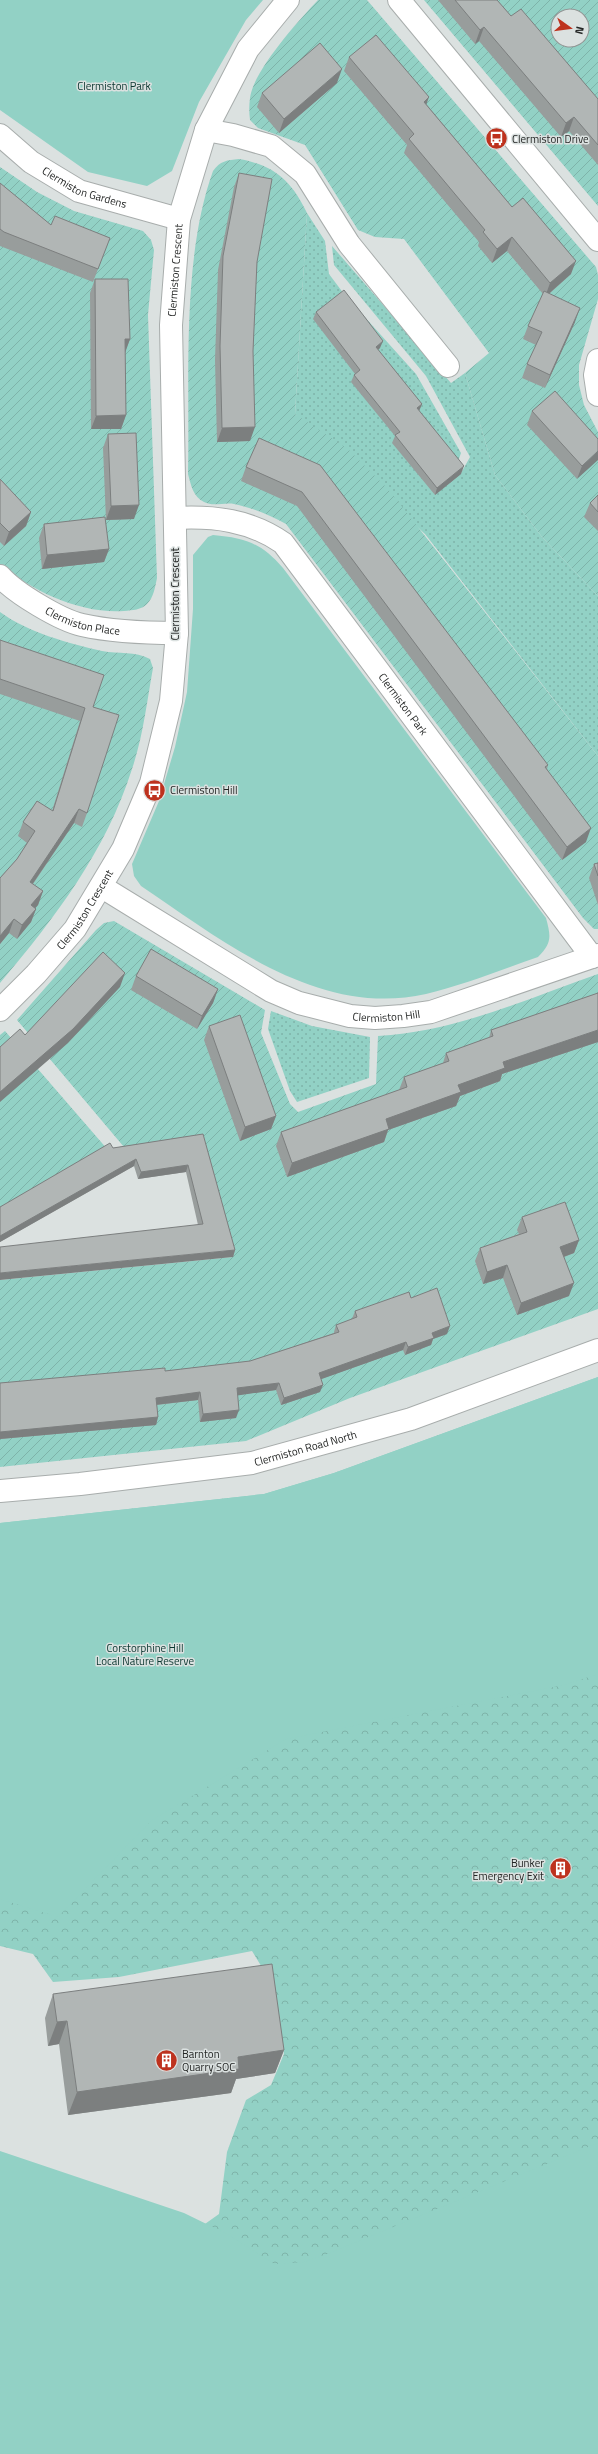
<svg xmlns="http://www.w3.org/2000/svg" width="598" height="2454" font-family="'Titillium Web',sans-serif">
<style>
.grass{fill:url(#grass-dots)}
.forest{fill:url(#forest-crowns)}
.park{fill:#92d1c5}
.garden{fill:url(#garden-furrows);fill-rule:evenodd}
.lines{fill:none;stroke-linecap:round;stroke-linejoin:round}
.minor-casing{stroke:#a8adac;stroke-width:24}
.tertiary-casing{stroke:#a8adac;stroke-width:24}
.minor{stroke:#fff;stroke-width:22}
.tertiary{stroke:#fff;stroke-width:22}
.wall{fill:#989d9c}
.shaded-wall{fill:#7c7f7f}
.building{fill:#b1b6b5;stroke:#7c7f7f}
.labels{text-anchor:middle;stroke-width:3;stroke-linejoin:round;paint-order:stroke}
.park-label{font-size:11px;fill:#0a362f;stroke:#dbe1e0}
.poi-label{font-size:11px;fill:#242625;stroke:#dbe1e0;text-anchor:start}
.street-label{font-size:11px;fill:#242625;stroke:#dbe1e0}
</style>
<defs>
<pattern id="grass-dots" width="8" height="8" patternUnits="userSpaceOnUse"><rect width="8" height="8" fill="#92d1c5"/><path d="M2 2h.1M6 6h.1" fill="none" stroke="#7eb3a9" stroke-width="1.8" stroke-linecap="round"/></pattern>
<pattern id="forest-crowns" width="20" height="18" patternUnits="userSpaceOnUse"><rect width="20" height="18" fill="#92d1c5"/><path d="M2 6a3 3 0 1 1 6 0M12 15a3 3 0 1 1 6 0" fill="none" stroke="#7eb3a9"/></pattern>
<pattern id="garden-furrows" width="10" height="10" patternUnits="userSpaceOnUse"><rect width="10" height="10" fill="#92d1c5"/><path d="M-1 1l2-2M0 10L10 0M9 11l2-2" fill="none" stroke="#7eb3a9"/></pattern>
</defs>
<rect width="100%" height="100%" fill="#dbe1e0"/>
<path class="grass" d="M307,213l18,28 4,33 15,20 72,80 45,79 -5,14 5,6 9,-16 -44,-81 -92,-111 -2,-19 119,137 14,-10 30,102 47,62 56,59v160l-173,-222 -130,-120z
M271,1011l41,15 58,11 -1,41 -72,24 -7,-11 -22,-62z"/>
<path class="forest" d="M598,1377v1077h-598v-280l188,62 31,-22 8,-62 19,-52 25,-15 13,-31 -12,-70 -20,-33 -133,26 -66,5 -20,-28 -33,-8v-423l264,-29 70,-21z"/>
<path class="park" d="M0,0h263l-17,20 -47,82 -27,69 -25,15 -59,-14 -88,-62z
M213,535c33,3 48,8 70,33l263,350c5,19 6,25 -8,39 -37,13 -74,28 -112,37 -107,24 -202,-52 -285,-108l-7,-10 -2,-12 27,-63 16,-54 12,-55 6,-83v-54l15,-18z
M598,1377v297l-34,11 -278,54 -135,82 -93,96 -58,-18v-376l264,-29 70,-21z
M598,2143v311h-598v-303l184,62 45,22 45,29 30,-2 23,-8z"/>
<path class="garden" d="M318,0h49l229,267 2,8v24l-19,66v20l5,20 14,27v164l-56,-59 -47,-62 -30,-102 24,-20 -85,-114 -29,-2 -17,-7 -53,-85 -47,-17 -8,-8c-1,-7 -1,-15 0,-22 3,-27 49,-78 68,-98z
M424,0h174v206zM558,16h24v24h-24z
M239,159c35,6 53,22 68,54l-12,201 53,35 40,40 210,267v173h-4l-11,-11 -297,-394c-17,-9 -33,-16 -52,-20 -9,-2 -21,3 -30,-2 -11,-5 -13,-17 -16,-28 2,-95 -7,-214 25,-303 7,-10 14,-11 26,-12z
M0,167l37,25 37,19 69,20 8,9 3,10 -6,65 9,263c-2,9 -3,19 -10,26 -6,6 -14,6 -23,7 -43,3 -91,-19 -124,-47z
M0,612c29,21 68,31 102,39 17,3 33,0 48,8l3,9c-6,33 -10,69 -21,101 -26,82 -77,149 -132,214z
M114,921l151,89 -4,23 29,71 8,8 78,-28 2,-48c76,-4 149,-37 220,-62v335l-248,89 -104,43 -246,26v-187l233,-23 -32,-115 -72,11 -112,-133 79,-90 8,-7z
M5,1031l103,119 -108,63v-178z"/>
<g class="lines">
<defs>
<g id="minor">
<path d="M399,0l199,240"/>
<path d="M206,130l27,5 38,11 34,28 44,70 99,122"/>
<path id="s1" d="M0,135l31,27 48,29 100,28"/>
<path d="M598,360l-3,15 3,20"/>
<path id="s2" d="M175,518c39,-2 75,2 108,25l309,414"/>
<path id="s3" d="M0,576c15,17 60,44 82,49 31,7 64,8 95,8"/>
<path id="s4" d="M102,887l169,104 28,12 51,13 25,2 28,-2 28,-4 167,-57"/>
<path id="s5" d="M0,1010l36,-36 39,-45 48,-80 28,-66 20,-82 6,-68 -6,-308 8,-106 27,-89 42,-81 40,-49"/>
</g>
<g id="tertiary">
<path id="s6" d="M0,1491l80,-7 172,-21 159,-44 187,-69"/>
</g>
</defs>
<use href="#minor" class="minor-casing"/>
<use href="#tertiary" class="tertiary-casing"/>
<use href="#minor" class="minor"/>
<use href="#tertiary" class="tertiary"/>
</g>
<path class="wall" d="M438,0h59l14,16 87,83v66l-29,-34 -8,6 -82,-96 -4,3z
M349,57l78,48 85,102 59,67 -22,20 26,28 -30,66 -23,-10 5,-14 9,-19 -13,-6 5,-13 15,-32 -36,-43 -15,12 -14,-17 1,-4 -75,-89 3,-8 -63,-74z
M337,83l-58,50 -22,-26 5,-14z
M239,173l18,89 -4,89 -3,90 -33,1 -2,-82 3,-90 16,-83z
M0,183l51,42 59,13 -17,44 -93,-36z
M95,279l35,60 -5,13 1,63 -5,14h-30l-1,-136z
M316,312l64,36 -2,2 44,54 -3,7 42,63 -26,21 -43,-52 3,-7 -44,-54 3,-7 1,-1 -42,-55z
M532,411l66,28 -21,40 -50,-54z
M108,434l26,85 -28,1 -3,-72z
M259,438l289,327 -1,4 39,73 -24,18 -265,-354 -56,-25 5,-14z
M0,479l31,33 -5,14 -22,20 -4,-4z
M598,495v36l-14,-14 6,-14z
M44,524l65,25 -5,13 -62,7 -3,-31z
M0,640l93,67 -6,106 -5,14 -8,-4 -41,61 10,7 -5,14 -3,3 1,1 -5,13 -14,17 -8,-6 -9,11v-66l17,-19 10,-16 -9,-7 5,-14 29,-11 28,-90 -80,-27z
M598,863v42l-9,-27 5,-14z
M136,976l82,13 -5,14 -16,26 -66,-39z
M598,993v49l-96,32 -2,7 -40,15 -4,10 -68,24 -4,12 -97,35 -11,-31 5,-14 118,-42 5,-13 39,-14 3,-10 43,-15 2,-8z
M209,1026l67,90 -5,13 -31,12 -36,-101z
M203,1134l32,116 -2,7 -35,-32 -12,-53 -48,7 -4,-13 -134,76v-35l113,-59z
M522,1217l57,23 -5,13 -10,4 5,39 -52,19 -14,-37 -20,6 -8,-23 5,-13 39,-14 -2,-4z
M411,1298l36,36 -14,5 -2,6 -26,10 -2,-5 -82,29 -1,13 -39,13 -5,-15 -39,5 -1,23 -36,4 -2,-22 -41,5 1,12 -2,8 -156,14v-56l165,-12 85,-10 84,-28v-1l2,-7 16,-6 3,-8z
M53,1994l231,56 -9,23 -39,6 -5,14 -163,22 -9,-71 -11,2 -3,-28z"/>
<path class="shaded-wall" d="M484,27l-5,14 -4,3 5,-14z
M342,69l-5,14 -58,50 5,-14z
M429,97l-5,14v-9z
M574,117l-5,14 -8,6 5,-14z
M512,237l-5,14 -15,12 5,-14z
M576,261l-5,13 -26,23 5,-14z
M580,308l-5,14 -30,66 5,-13z
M125,339h5l-5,14z
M383,341l-3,7 -7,6 3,-7z
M422,404l-3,7 -2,-3z
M126,415l-5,14h-30l5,-13z
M255,427l-5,14 -33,1 5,-14z
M598,451v9l-21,19 5,-13z
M464,466l-3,8 -26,21 2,-7z
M139,505l-5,14 -28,1 5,-14z
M31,512l-5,14 -22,20 5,-14z
M109,549l-5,13 -62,7 5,-14z
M79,809l-5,14 -49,72 5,-13z
M591,828l-5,14 -24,18 5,-13z
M43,891l-5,14 -12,14 5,-14z
M36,909l-5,13 -14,17 5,-14z
M14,919l-5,14 -9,11v-8z
M125,973l-5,14 -52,56 -68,59v-10z
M218,989l-5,14 -16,26 5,-13z
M598,1030v12l-96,32 -2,7 -40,15 -4,10 -68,24 -4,12 -97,35 5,-14 166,-78 45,-23z
M276,1116l-5,13 -31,12 5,-14z
M136,1159l-2,7 -134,76v-6z
M188,1165l-2,7 -48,7 3,-7z
M579,1240l-5,13 -19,7 5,-13z
M235,1250l-2,7 -233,23v-7z
M507,1265l-4,13 -20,6 4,-12z
M574,1283l-5,13 -52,19 4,-12z
M450,1326l-3,8 -14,5 -2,6 -26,10 3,-8 24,-14z
M406,1342l-3,8 -87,31 3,-8z
M279,1383l-3,7 -42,6 3,-8z
M323,1385l-3,7 -39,13 3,-7z
M200,1392l-2,8 -44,5 2,-7z
M239,1410l-3,8 -36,4 3,-8z
M158,1417l-2,8 -156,14v-7z
M67,2021l-8,23 -11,2 9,-24z
M284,2050l-9,23 -39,6 -5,14 -163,22 9,-23 161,-35z"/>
<path class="building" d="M455,0h42l14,16 10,-7 77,90v46l-24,-28 -8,6 -82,-96 -4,3z
M376,35l53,62 -5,5 88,105 11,-9 53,63 -26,22 -38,-46 -15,12 -14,-17 2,-2 -76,-91 5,-5 -65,-77z
M320,43l22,26 -58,50 -22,-26z
M239,173l33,6 -15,83 -4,89 2,76 -33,1 -2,-82 3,-90z
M0,183l51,42 4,-9 55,22 -12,31 -94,-37 -4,-3z
M95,279h33l2,60h-5l1,76 -30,1z
M344,290l39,51 -7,6 46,57 -5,4 47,58 -27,22 -42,-53 5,-3 -46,-57 6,-5 -44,-58z
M544,291l36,17 -30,67 -23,-11 15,-32 -14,-6z
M555,391l43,48v12l-16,15 -50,-55z
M136,433l3,72 -28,1 -3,-72z
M259,438l61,27 228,300 -3,2 46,61 -24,19 -265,-355 -56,-25z
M0,479l31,33 -22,20 -9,-9z
M598,495v17l-8,-9z
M105,517l4,32 -62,6 -3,-31z
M0,640l104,35 -11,32 26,8 -32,98 -8,-4 -49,73 13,9 -12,14 5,4 -14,16 -8,-6 -14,17v-58l17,-19 18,-28 -12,-9 14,-21 16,10 32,-103 -85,-29z
M598,863v13l-4,-12z
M151,949l67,40 -16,27 -66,-40z
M103,952l22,21 -52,56 -73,63v-45l20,-18 5,6z
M598,993v37l-95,32 2,6 -47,17 3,7 -75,27 3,10 -97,34 -11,-31 126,-45 -3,-10 45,-16 -3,-8 47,-17 -2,-6z
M240,1015l36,101 -31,11 -36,-101z
M203,1134l32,116 -235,23v-26l203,-23 -15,-59 -47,7 -5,-13 -136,77v-29l110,-64 3,5z
M565,1202l14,38 -19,7 14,36 -53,20 -14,-38 -20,7 -7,-24 47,-16 -5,-15z
M437,1288l13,38 -18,7 2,5 -26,9 -2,-5 -87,31 4,12 -39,13 -5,-15 -42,5 2,22 -36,4 -3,-22 -44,6 2,19 -158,15v-49l165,-15v3l85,-10 89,-29 -3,-7 21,-8 -2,-6 54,-19 2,6z
M272,1964l12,86 -46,7 1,12 -162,23 -10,-71 -10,1 -4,-28z"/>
<defs>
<symbol id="bus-disc" viewBox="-11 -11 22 22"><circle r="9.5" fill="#be321e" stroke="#dbe1e0"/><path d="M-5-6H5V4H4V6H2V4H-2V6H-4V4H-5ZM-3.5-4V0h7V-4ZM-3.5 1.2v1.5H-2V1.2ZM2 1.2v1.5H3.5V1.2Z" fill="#fff"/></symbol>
<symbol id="building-disc" viewBox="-11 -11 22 22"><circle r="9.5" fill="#be321e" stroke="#dbe1e0"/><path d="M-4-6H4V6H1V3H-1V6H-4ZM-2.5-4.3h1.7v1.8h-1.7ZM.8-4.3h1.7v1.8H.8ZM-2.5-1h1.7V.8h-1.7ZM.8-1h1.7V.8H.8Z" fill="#fff"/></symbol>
</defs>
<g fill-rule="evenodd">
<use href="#bus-disc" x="484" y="126" width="25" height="25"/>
<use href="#bus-disc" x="142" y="778" width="25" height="25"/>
<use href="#building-disc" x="548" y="1856" width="25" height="25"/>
<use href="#building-disc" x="154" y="2048" width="25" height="25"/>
</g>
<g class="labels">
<g class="park-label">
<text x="114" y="90">Clermiston Park</text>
<text x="145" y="1652">Corstorphine Hill<tspan x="145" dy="13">Local Nature Reserve</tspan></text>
</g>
<g class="poi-label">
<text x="512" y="143">Clermiston Drive</text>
<text x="170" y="794">Clermiston Hill</text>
<text x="544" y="1867" text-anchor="end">Bunker<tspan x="544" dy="13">Emergency Exit</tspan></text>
<text x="182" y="2058">Barnton<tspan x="182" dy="13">Quarry SOC</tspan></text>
</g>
<g class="street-label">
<text dy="4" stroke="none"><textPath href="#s1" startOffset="101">Clermiston Gardens</textPath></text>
<text dy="4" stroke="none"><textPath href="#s5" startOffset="791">Clermiston Crescent</textPath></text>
<text transform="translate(175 594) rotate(-90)" y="4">Clermiston Crescent</text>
<text dy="4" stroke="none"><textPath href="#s3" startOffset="96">Clermiston Place</textPath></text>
<text dy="4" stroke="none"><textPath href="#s2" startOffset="314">Clermiston Park</textPath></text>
<text dy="4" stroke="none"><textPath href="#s5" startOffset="132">Clermiston Crescent</textPath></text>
<text dy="4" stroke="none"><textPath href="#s4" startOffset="318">Clermiston Hill</textPath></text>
<text dy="4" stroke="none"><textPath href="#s6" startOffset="309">Clermiston Road North</textPath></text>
</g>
</g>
<g transform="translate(570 28) rotate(104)"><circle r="19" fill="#dbe1e0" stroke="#929695"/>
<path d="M0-3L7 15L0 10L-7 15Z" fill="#be321e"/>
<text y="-6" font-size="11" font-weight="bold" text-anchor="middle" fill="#242625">N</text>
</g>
</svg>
